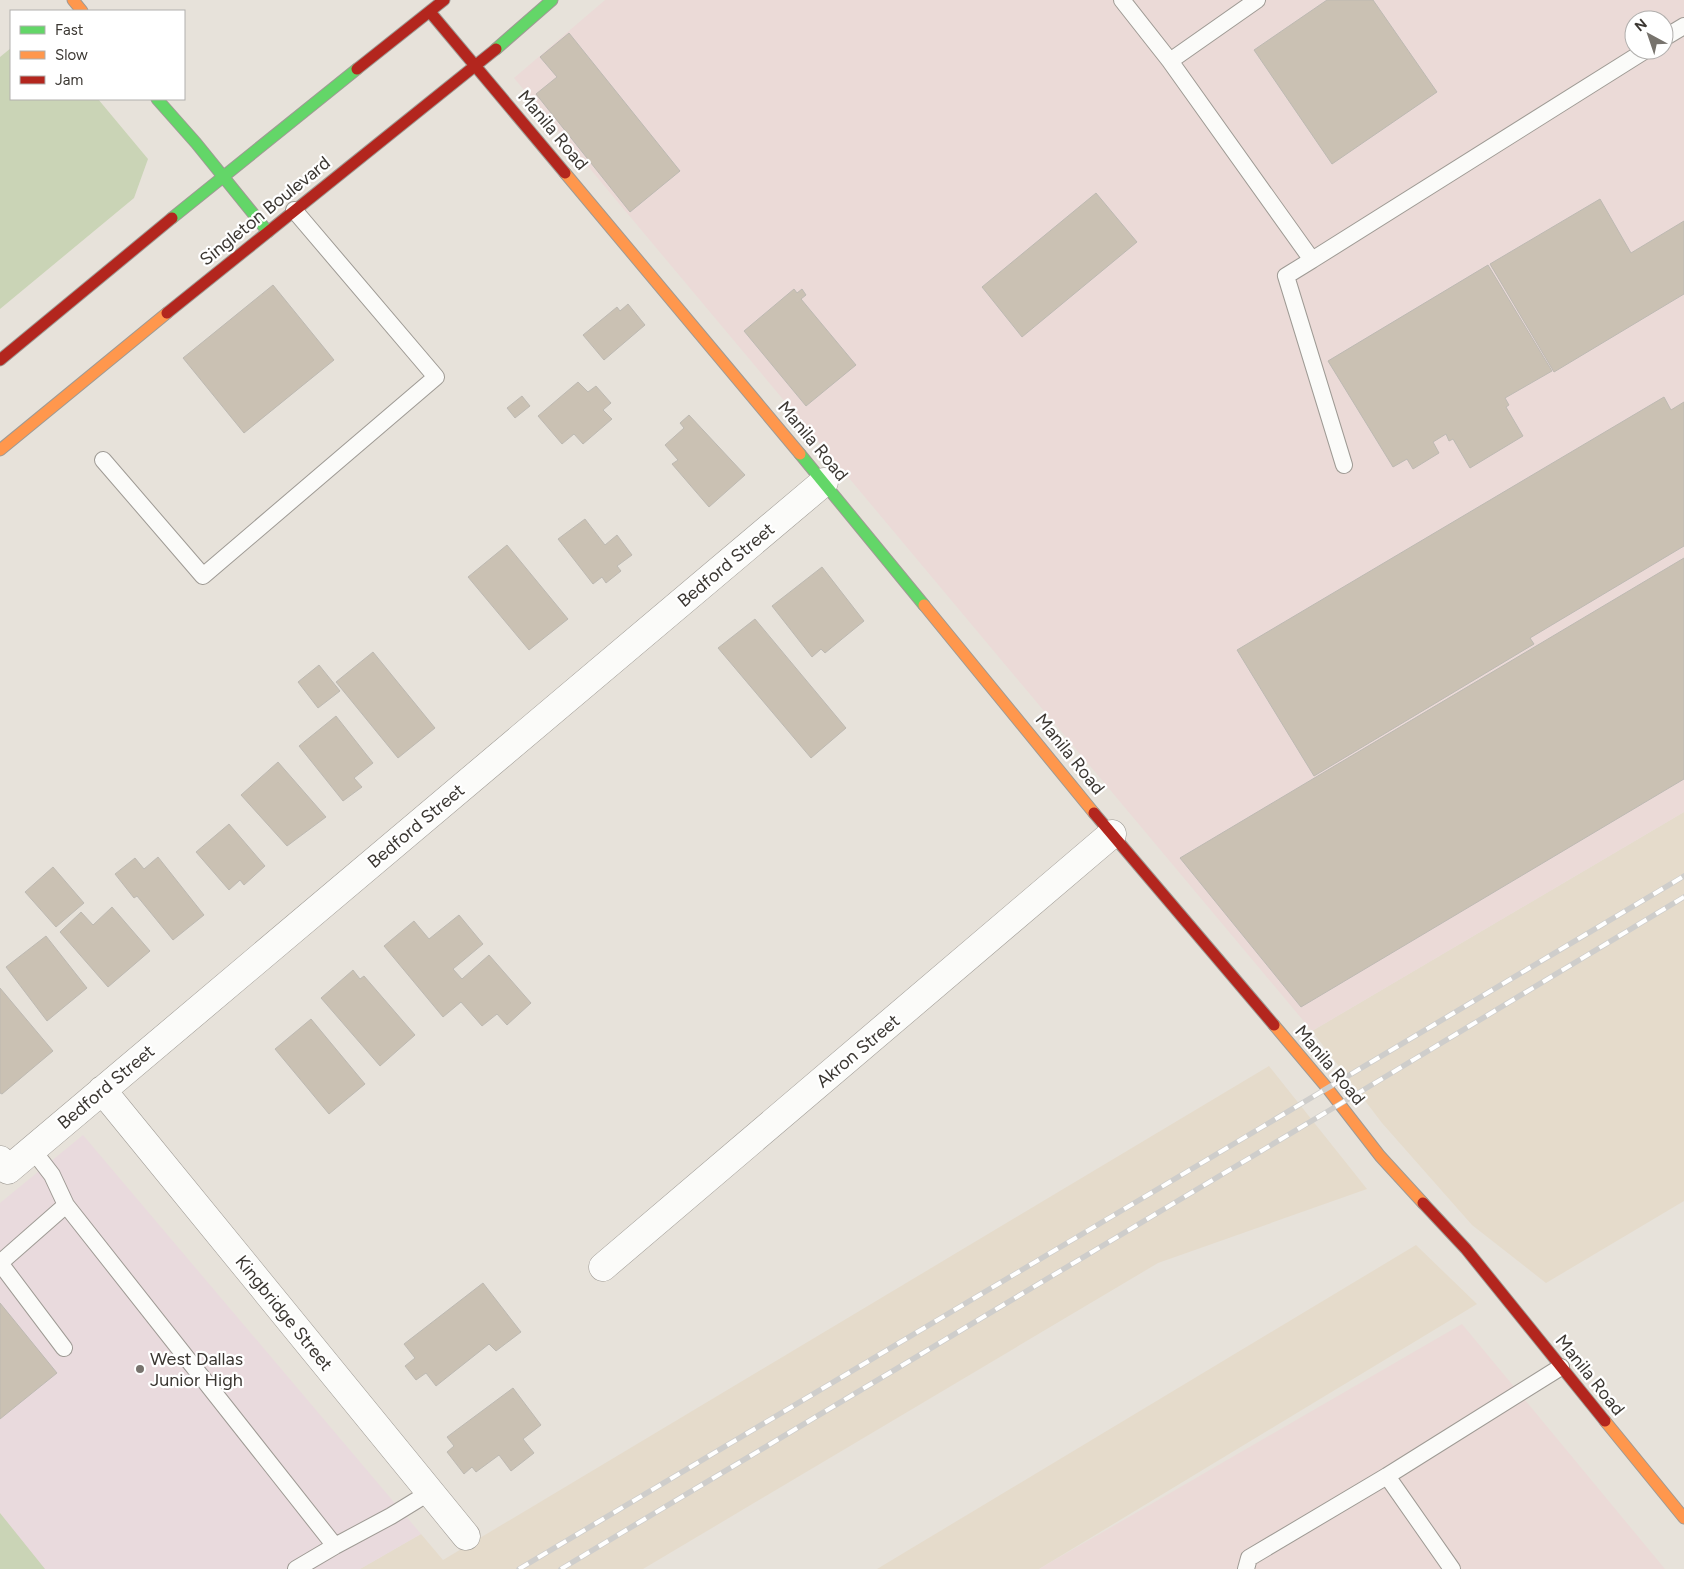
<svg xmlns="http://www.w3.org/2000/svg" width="1684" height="1569" font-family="Figtree,sans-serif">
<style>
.built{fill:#e5dbcb}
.industrial{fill:#ebdad7;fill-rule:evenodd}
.education{fill:#e9dadd}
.green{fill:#cad4b6}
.building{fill:#cac1b3;stroke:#bdb9b2}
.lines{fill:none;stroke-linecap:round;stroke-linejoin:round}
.lane-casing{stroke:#9e9a94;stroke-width:18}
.street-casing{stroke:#9e9a94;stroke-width:29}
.fast-casing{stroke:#9e9a94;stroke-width:13}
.slow-casing{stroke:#9e9a94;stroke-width:13}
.jam-casing{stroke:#9e9a94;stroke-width:13}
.lane{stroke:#fbfbf9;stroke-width:16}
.street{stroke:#fbfbf9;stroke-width:28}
.fast{stroke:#63d668;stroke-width:11}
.slow{stroke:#ff974d;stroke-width:11}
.jam{stroke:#b3261e;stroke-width:11}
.rail-casing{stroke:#cecdcb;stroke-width:5.5}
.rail{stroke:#fff;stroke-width:4;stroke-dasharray:11;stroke-linecap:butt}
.poi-dot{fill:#77736d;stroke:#fff;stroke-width:2}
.labels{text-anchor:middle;stroke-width:4.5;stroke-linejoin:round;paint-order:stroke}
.street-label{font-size:18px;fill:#3b3732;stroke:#fff}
.poi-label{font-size:18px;fill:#3b3732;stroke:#fff;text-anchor:start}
</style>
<rect width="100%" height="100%" fill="#e7e2da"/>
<path class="built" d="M1684,812v389l-138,82 -74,-58 -90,-102 -70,-92z
M1269,1066l98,123 -209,74 -515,306h-283l61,-35 22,26z
M1416,1245l61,59 -438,265h-162z"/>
<path class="industrial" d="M605,0h1079v812l-372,219 -798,-953zM1634,20h30v30h-30z
M1462,1324l203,245h-626z"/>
<path class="education" d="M83,1135l338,399 -61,35h-360v-366z"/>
<path class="green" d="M11,48v51h87l50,60 -14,39 -134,111v-252z
M0,1513l45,56h-45z"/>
<path class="building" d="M1327,0h46l64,92 -105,72 -78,-114z
M569,33l111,138 -50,41 -94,-118 21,-17 -17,-20z
M1096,193l41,49 -115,95 -40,-50z
M1600,199l31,54 53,-32v73l-130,78 -64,-108z
M1488,265l64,106 -47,27 4,7 -3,2 17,29 -53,32 -17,-29 -4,2 -3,-7 -13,8 6,11 -26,16 -6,-10 -14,8 -65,-106z
M273,285l61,75 -90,73 -61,-75z
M794,289l3,4 5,-4 4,6 -5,4 55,66 -50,41 -62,-75z
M628,304l17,21 -41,35 -21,-25 34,-28 3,4z
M578,382l10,10 8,-6 15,17 -8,7 9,9 -29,25 -9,-10 -12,10 -24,-28z
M522,396l8,10 -15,12 -8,-10z
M1664,397l7,13 13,-8v144l-154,92 4,6 -220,132 -77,-126z
M689,415l56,60 -36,32 -37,-43 6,-4 -13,-15 19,-17 -4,-5z
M585,519l20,26 12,-10 15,20 -15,11 4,5 -15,12 -4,-6 -9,7 -35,-45z
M507,545l61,74 -39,31 -61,-73z
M1684,558v221l-383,228 -121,-149z
M822,567l42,54 -39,32 -4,-4 -9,8 -40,-51z
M755,619l91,109 -35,30 -93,-110z
M373,652l62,76 -37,30 -62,-76z
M319,665l21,26 -22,17 -20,-26z
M336,716l37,47 -19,15 8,9 -19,14 -44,-55z
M278,762l48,55 -39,29 -46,-51z
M229,824l36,42 -21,19 -4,-5 -11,10 -33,-38z
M158,857l46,58 -31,25 -36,-44 -3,2 -19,-24 20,-16 9,11z
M53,867l31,36 -28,24 -31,-35z
M112,907l38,44 -42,36 -48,-55 21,-20 12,13z
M459,915l24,29 -30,25 9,10 27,-24 42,48 -24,22 -10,-11 -15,12 -21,-24 -18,15 -59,-71 30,-25 15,18z
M46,936l41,52 -40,33 -41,-54z
M353,970l7,9 4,-3 51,59 -35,31 -59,-68z
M0,988l53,63 -51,43 -2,-1z
M311,1019l54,65 -36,30 -54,-65z
M483,1283l38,49 -25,19 -7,-7 -53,42 -10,-13 -10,7 -11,-14 10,-8 -11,-14z
M0,1303l57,70 -57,46z
M513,1388l28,37 -18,14 11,14 -23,18 -12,-16 -23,17 -4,-5 -8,7 -17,-22 7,-6 -7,-9z"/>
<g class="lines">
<defs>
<path id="lane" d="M1122,0l48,61 142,199 -26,16 58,189
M1664,38l20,-12
M1170,61l87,-61
M1312,260l334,-210
M103,460l100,116 233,-199 -142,-167
M32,1149l20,26 14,30 269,341 -39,23
M64,1348l-64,-85 66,-58
M1387,1476l65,93
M335,1546l56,-30 39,-24
M1246,1569l3,-11 138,-82 174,-109"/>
<path id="street" d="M102,1090l364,446
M0,1160l8,10 816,-688
M603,1267l509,-433"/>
<path id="fast" d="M496,49l56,-49
M157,99l39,44 72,89
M172,218l185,-149
M800,454l124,151"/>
<path id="slow" d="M73,0l9,11
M565,173l235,281
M0,450l167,-137
M924,605l170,208
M1274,1025l54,64 52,67 43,47
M1605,1421l79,97"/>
<path id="jam" d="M430,12l135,161
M357,69l87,-69
M167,313l329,-264
M0,360l172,-142
M1094,813l180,212
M1423,1203l43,46 139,172"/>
</defs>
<use href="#lane" class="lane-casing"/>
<use href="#street" class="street-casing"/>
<use href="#fast" class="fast-casing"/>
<use href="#slow" class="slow-casing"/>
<use href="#jam" class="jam-casing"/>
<use href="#lane" class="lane"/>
<use href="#street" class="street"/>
<use href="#fast" class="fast"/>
<use href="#slow" class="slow"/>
<use href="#jam" class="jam"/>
<defs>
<path id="rail" d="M519,1569l1165,-693
M561,1569l779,-465 344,-207"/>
</defs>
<use href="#rail" class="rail-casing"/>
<use href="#rail" class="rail"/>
</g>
<circle class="poi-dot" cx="140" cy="1369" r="5"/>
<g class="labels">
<g class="street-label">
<text transform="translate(553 130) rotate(50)" y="6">Manila Road</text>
<text transform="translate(265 211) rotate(-39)" y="6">Singleton Boulevard</text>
<text transform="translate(813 441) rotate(50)" y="6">Manila Road</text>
<text transform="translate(726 565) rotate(-40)" y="6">Bedford Street</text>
<text transform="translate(1070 754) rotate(51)" y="6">Manila Road</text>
<text transform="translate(416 826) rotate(-40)" y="6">Bedford Street</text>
<text transform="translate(858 1051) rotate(-40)" y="6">Akron Street</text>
<text transform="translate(1330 1065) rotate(50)" y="6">Manila Road</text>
<text transform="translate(106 1087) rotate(-40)" y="6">Bedford Street</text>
<text transform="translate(284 1313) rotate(51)" y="6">Kingbridge Street</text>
<text transform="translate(1590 1375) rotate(51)" y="6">Manila Road</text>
</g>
<g class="poi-label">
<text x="150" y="1365">West Dallas<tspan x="150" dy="21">Junior High</tspan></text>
</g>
</g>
<rect x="10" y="10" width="175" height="90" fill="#ffffff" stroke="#b1afad"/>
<rect x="20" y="26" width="25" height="8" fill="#63d668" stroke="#b1afad"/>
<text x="55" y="35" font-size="15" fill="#3b3732">Fast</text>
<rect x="20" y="51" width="25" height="8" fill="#ff974d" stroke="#b1afad"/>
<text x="55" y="60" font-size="15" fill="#3b3732">Slow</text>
<rect x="20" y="76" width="25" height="8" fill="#b3261e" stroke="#b1afad"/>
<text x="55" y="85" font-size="15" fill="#3b3732">Jam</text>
<g transform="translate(1649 35) rotate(320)"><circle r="24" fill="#ffffff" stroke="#b1afad"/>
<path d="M0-4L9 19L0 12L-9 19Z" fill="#77736d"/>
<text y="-8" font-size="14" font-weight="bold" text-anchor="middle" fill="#3b3732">N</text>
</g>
</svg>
